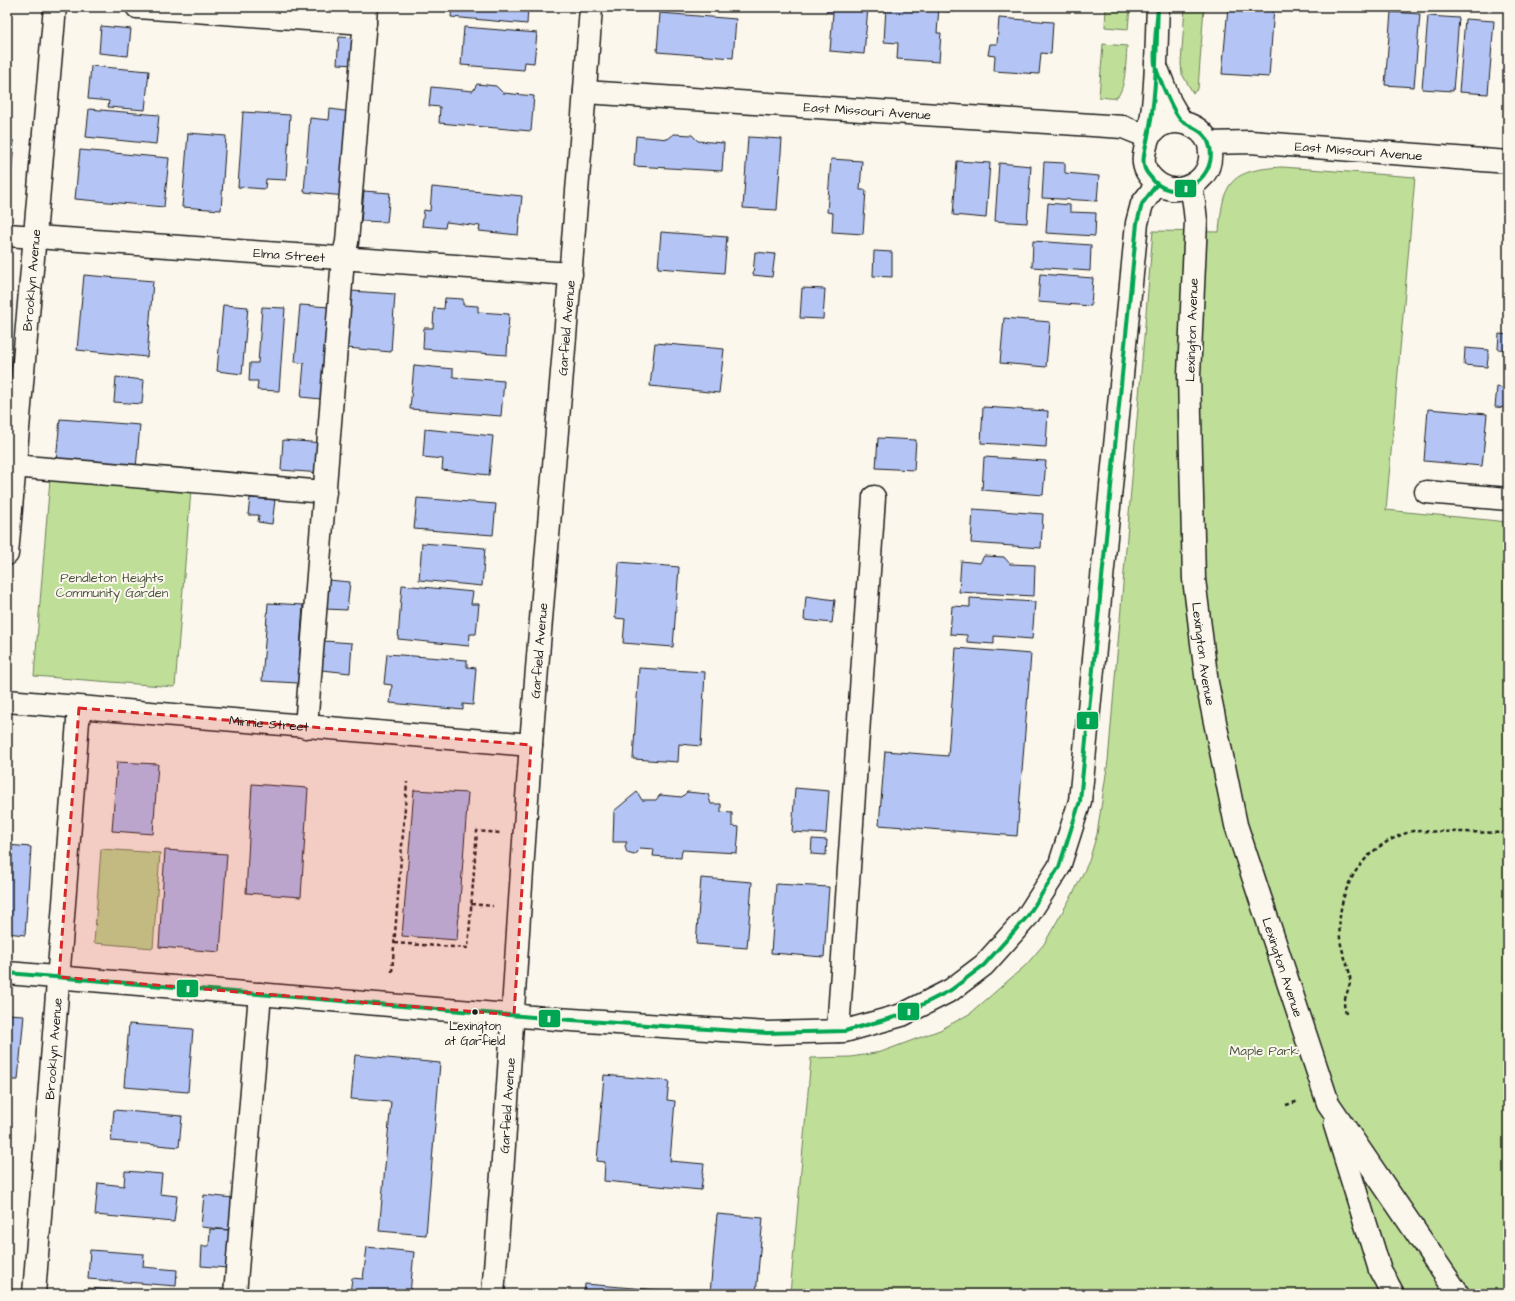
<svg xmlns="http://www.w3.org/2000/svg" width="1515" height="1301" font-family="'Architects Daughter',sans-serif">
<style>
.green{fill:#bfdf98;stroke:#6e7e5a}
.building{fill:#b4c5f5;stroke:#1c1c1c}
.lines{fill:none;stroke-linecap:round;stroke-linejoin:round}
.minor-casing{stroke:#1c1c1c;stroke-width:25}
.path{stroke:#1c1c1c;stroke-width:2.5;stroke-dasharray:4 3;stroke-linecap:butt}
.minor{stroke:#fbf7ec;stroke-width:22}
.bus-1-casing{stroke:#fbf7ec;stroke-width:7}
.bus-1{stroke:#00a651;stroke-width:4}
.marked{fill:#d62828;fill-opacity:0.2;stroke:#d62828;stroke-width:3;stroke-dasharray:8 5;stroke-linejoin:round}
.bus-dot{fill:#1c1c1c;stroke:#fbf7ec;stroke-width:1.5}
.labels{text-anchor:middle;stroke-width:4;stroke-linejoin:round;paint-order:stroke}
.bus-label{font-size:12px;fill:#1c1c1c;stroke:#fbf7ec}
.street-label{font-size:13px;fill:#1c1c1c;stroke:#fbf7ec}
.park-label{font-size:13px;fill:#4d5641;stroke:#fbf7ec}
.line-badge{stroke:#fbf7ec;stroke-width:1.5}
.badge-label{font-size:11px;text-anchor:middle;font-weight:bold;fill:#fff}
</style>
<rect width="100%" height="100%" fill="#fbf7ec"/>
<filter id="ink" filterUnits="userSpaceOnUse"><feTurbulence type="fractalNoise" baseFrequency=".025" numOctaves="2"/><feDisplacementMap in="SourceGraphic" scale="8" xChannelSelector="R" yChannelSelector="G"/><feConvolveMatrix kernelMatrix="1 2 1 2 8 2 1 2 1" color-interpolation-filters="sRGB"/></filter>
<g filter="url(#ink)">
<path class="green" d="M1106,7h24l-2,22 -23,-2z
M1185,7h19l-6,82 -5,4 -11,-19 -1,-10z
M1103,44l24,2c-1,11 -1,48 -12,52 -4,1 -11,-1 -16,-1z
M1282,167l133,10 -29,333 122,12v772h-718l21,-236 40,-1 30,-5 59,-22 31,-17 55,-48 18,-21 31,-54 14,-29 8,-27 11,-73 45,-530 66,1c4,-49 10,-62 63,-65z
M50,479l141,11 -16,197 -141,-11z
M101,849l59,4 -7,95 -59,-5z"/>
<path class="building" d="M452,7h76l-1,17 -76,-7z
M827,7h41l-4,47 -34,-3 3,-38h-7z
M886,7h53l-2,26h4l-2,29 -42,-3 1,-16 -14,-1z
M943,7h13l-1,5 -12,-1z
M1228,7h46l-5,70 -47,-3z
M1391,12l29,2 -6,73 -29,-2z
M660,13l76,6 -3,39 -76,-6z
M1428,16l31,2 -6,73 -31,-2z
M999,18l54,4 -2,32 -10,-1 -2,21 -45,-3 1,-15 -7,-1 2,-11h7z
M1465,19l29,2 -6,73 -29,-2z
M101,26l30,3 -3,27 -29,-3z
M464,27l73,6 -3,30 -9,-1 -1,8 -63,-5z
M339,37l18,1 -2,27 -18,-1z
M91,66l58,5 -4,39 -37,-3 1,-6 -21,-2z
M477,84l19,2 7,7 31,3 -3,35 -92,-8 1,-16 -11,-1 2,-19 42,4z
M89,109l70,6 -3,29 -70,-7z
M330,109l22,3 -7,84 -41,-4 6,-74 19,2z
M243,112l47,3 -4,65 -20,-1 -1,10 -27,-2z
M188,133l38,3 -5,74 -39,-3z
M674,134l18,1 6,6 26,2 -2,28 -88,-5 2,-30 32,3z
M748,137l34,2 -5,71 -34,-2z
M7,140l7,1 -4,49h-3z
M80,150l89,8 -5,49 -89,-8z
M831,159l31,2 -2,29h6l-3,44 -31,-2 1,-19 -6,-1z
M957,161l33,2 -4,55 -33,-3z
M1044,162l21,1v10l34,3 -2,25 -55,-3z
M999,163l32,3 -4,57 -32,-2z
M432,187l90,9 -4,39 -39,-4 1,-5 -34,-4 -1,6 -23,-2 2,-16 6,1z
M364,191l26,2 -3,29 -26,-1z
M1048,203l22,2v7l26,1 -1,23 -49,-3z
M661,232l66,5 -3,36 -66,-5z
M1033,241l58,4 -1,26 -58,-4z
M874,251l18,1v25l-19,-1z
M755,252l20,2 -3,23 -19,-2z
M1040,274l53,4 -2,28 -53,-4z
M84,275l69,6 -6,76 -70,-7z
M802,288l23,1 -2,30 -23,-1z
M351,291l44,3 -4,58 -44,-4z
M445,298l18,1v6l15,1v6l31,2 -2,41 -84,-6 1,-21h9l1,-20 10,1z
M223,305l25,2 -6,67 -25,-3z
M300,305l30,2 -9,92 -20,-2 3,-34 -9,-1z
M262,307l23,1 -6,83 -22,-1 1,-9h-9l1,-18h8z
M1004,318l46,4 -4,45 -46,-4z
M1499,334l9,1v15l-10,-1z
M655,343l69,6 -5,44 -69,-7z
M1465,348l24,2 -2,17 -23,-2z
M414,365l39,4v8l51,4 -3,35 -91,-7z
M116,377l28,3 -2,24 -28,-2z
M1497,387l11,2v19l-13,-1z
M983,407l65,4 -2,36 -65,-4z
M1428,409l59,5 -5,52 -58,-5z
M60,419l80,6 -4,43 -80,-7z
M425,429l68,7 -4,39 -47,-5 1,-11 -20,-2z
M878,438l38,2 -2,30 -38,-2z
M283,440l41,3 -3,30 -40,-3z
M984,457l62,4 -3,34 -61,-5z
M250,498l25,2 -3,24 -14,-2 1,-7h-11z
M417,498l79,6 -3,31 -79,-6z
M973,509l70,5 -2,34 -70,-5z
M422,543l63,5 -3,38 -63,-6z
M984,556l20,1 6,7 25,1 -1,31 -75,-4 2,-31 19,2z
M619,562l60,5 -6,80 -50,-4 2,-24 -10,-1z
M328,580l22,2 -3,28 -21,-1z
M402,585l71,7 -2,12h8l-3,30h-6l-1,12 -71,-7z
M806,596l29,4 -3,23 -28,-3z
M970,598l65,4 -3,37 -38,-3v8l-27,-2v-7l-17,-1 2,-28 18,1z
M268,603l35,2 -5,78 -36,-2z
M324,641l28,2 -2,30 -28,-3z
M956,648l75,6 -14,182 -138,-11 6,-74 63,5z
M387,654l80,6v7l9,1 -3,37 -10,-1v6l-73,-7 2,-18 -8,-1z
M639,668l66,4 -4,74 -22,-2 -1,18 -45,-3z
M117,762l41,2 -5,70 -41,-3z
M252,784l56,4 -7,109 -55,-4z
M795,788l34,3 -3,43 -34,-2z
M414,790l54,3 -11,147 -55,-4z
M637,792l5,8h14l4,-5 22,2 5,-5 21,2 3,10h10v8l11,1v13l7,1 -2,26 -55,-3 -1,8 -28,-2 1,-7 -14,-1 -3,5 -3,2 -7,-2 -2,-7 2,-4h-14l1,-31z
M812,839l15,1 -1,15 -15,-1z
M7,845l24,2 -6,88 -18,-2z
M165,850l62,4 -7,98 -61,-5z
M701,878l51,4 -5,66 -51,-4z
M776,884l53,3 -5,70 -53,-4z
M7,1014l17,1 -6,65h-11z
M129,1024l64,5 -5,63 -64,-5z
M355,1055l85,8 -14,172 -47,-4 12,-129 -40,-3z
M604,1075l65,6 -2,19 8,1 -5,60 34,3 -3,26 -97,-9 1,-19 -8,-1z
M114,1110l68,6 -3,31 -68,-6z
M125,1171l37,3 -2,20 17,2 -3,26 -79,-7 3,-32 26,3z
M204,1195l29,3 -3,32 -29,-3z
M717,1214l46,4 -7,76h-46z
M210,1229l20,1 -2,38 -27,-2 1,-20h7z
M367,1247l47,5 -4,42h-60l2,-16 11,1z
M90,1250l54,4 -1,13 34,3 -1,16 -88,-7z
M585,1284l109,9v1h-110z
M88,1288l76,6h-77z"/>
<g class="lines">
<defs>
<g id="minor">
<path d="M137,7l228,16"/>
<path d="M1158,71l12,31 11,19"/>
<path id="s1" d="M585,92l538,35 25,10"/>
<path d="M1148,137c4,-4 9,-10 14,-12 17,-8 39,1 46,17 2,2 1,6 2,9 2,20 -11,34 -30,38 -13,2 -26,-6 -33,-17 -7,-12 -1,-23 1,-35 9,-40 8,-89 10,-130"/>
<path id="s2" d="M1209,143l41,-1 258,20"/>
<path id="s3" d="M1191,187l3,16 2,18 -7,154 5,204 13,104 29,142 92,278 130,191"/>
<path id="s4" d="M7,235l564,39"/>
<path d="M13,466l312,26"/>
<path d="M1426,492l82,7"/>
<path id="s5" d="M7,554l48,-547"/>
<path id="s6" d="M7,701l524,44"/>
<path d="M306,727l37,-469 4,-16 19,-235"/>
<path d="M7,973l550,46 210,14 78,-2 57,-16 49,-25 33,-25 43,-48 32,-50 21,-66 57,-578 5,-19 15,-20"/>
<path d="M838,1031l36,-534"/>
<path d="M1335,1125l45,145 13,24"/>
<path id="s7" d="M34,1294l45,-586"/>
<path d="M235,1294l25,-300"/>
<path id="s8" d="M493,1294c15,-183 24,-367 38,-550 19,-246 43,-491 60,-737"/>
</g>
</defs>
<use href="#minor" class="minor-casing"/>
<path class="path" d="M471,904l22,2
M394,943l74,5 9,-117 23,2
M392,972l15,-190
M1346,1014c-1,-4 -3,-10 -1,-15 2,-8 6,-13 5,-23 -2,-13 -9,-25 -10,-38 -5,-50 24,-94 73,-107l95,2
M1286,1105l13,-4"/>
<use href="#minor" class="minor"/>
<defs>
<path id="bus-1" d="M1158,7c-1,14 -5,45 -3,57 2,10 20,53 27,57 9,7 22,8 27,23 11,31 -29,60 -53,39 -3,-2 -5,-6 -8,-9 -9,-11 -2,-25 0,-38 9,-42 8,-86 10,-129z
M7,973l550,46 210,14 78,-2 57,-16 49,-25 33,-25 43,-48 32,-50 21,-66 57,-578 5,-19 15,-20"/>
</defs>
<use href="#bus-1" class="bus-1-casing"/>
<use href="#bus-1" class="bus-1"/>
</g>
</g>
<path class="marked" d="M79,708l452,37 -17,270 -455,-38z"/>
<circle class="bus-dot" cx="475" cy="1012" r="3.5"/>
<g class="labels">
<g class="bus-label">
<text x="475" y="1030">Lexington<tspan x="475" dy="15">at Garfield</tspan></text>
</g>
<g class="street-label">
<text dy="5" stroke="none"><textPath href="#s1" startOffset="283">East Missouri Avenue</textPath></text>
<text dy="5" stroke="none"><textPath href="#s2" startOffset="150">East Missouri Avenue</textPath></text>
<text dy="5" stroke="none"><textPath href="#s4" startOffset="283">Elma Street</textPath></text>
<text dy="5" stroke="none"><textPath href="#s5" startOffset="275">Brooklyn Avenue</textPath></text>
<text dy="5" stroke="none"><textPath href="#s8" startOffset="969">Garfield Avenue</textPath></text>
<text transform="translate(1191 330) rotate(-88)" y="5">Lexington Avenue</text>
<text dy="5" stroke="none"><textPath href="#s8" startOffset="645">Garfield Avenue</textPath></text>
<text dy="5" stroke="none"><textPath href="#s3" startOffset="468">Lexington Avenue</textPath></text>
<text dy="5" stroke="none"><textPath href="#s6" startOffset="263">Minnie Street</textPath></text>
<text dy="5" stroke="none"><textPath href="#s3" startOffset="792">Lexington Avenue</textPath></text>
<text dy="5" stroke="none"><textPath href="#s7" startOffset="246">Brooklyn Avenue</textPath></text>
<text dy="5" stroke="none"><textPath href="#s8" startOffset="189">Garfield Avenue</textPath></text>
</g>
<g class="park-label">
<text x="112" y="582">Pendleton Heights<tspan x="112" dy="15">Community Garden</tspan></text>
<text x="1264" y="1055">Maple Park</text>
</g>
</g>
<g class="line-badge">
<rect x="1174" y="179" width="23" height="19" rx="4" fill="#00a651"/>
<rect x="1076" y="711" width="23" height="19" rx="4" fill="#00a651"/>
<rect x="176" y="979" width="23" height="19" rx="4" fill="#00a651"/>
<rect x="897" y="1002" width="23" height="19" rx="4" fill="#00a651"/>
<rect x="538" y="1009" width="23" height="19" rx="4" fill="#00a651"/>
</g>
<g class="badge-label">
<text x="1186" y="192">11</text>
<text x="1088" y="724">11</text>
<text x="188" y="992">11</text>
<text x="909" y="1015">11</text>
<text x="549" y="1022">11</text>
</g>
<rect width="1515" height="1301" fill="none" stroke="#fbf7ec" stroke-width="24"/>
<rect x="12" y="12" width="1491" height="1277" fill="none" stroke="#1c1c1c" stroke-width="1.5" filter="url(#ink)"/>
</svg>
